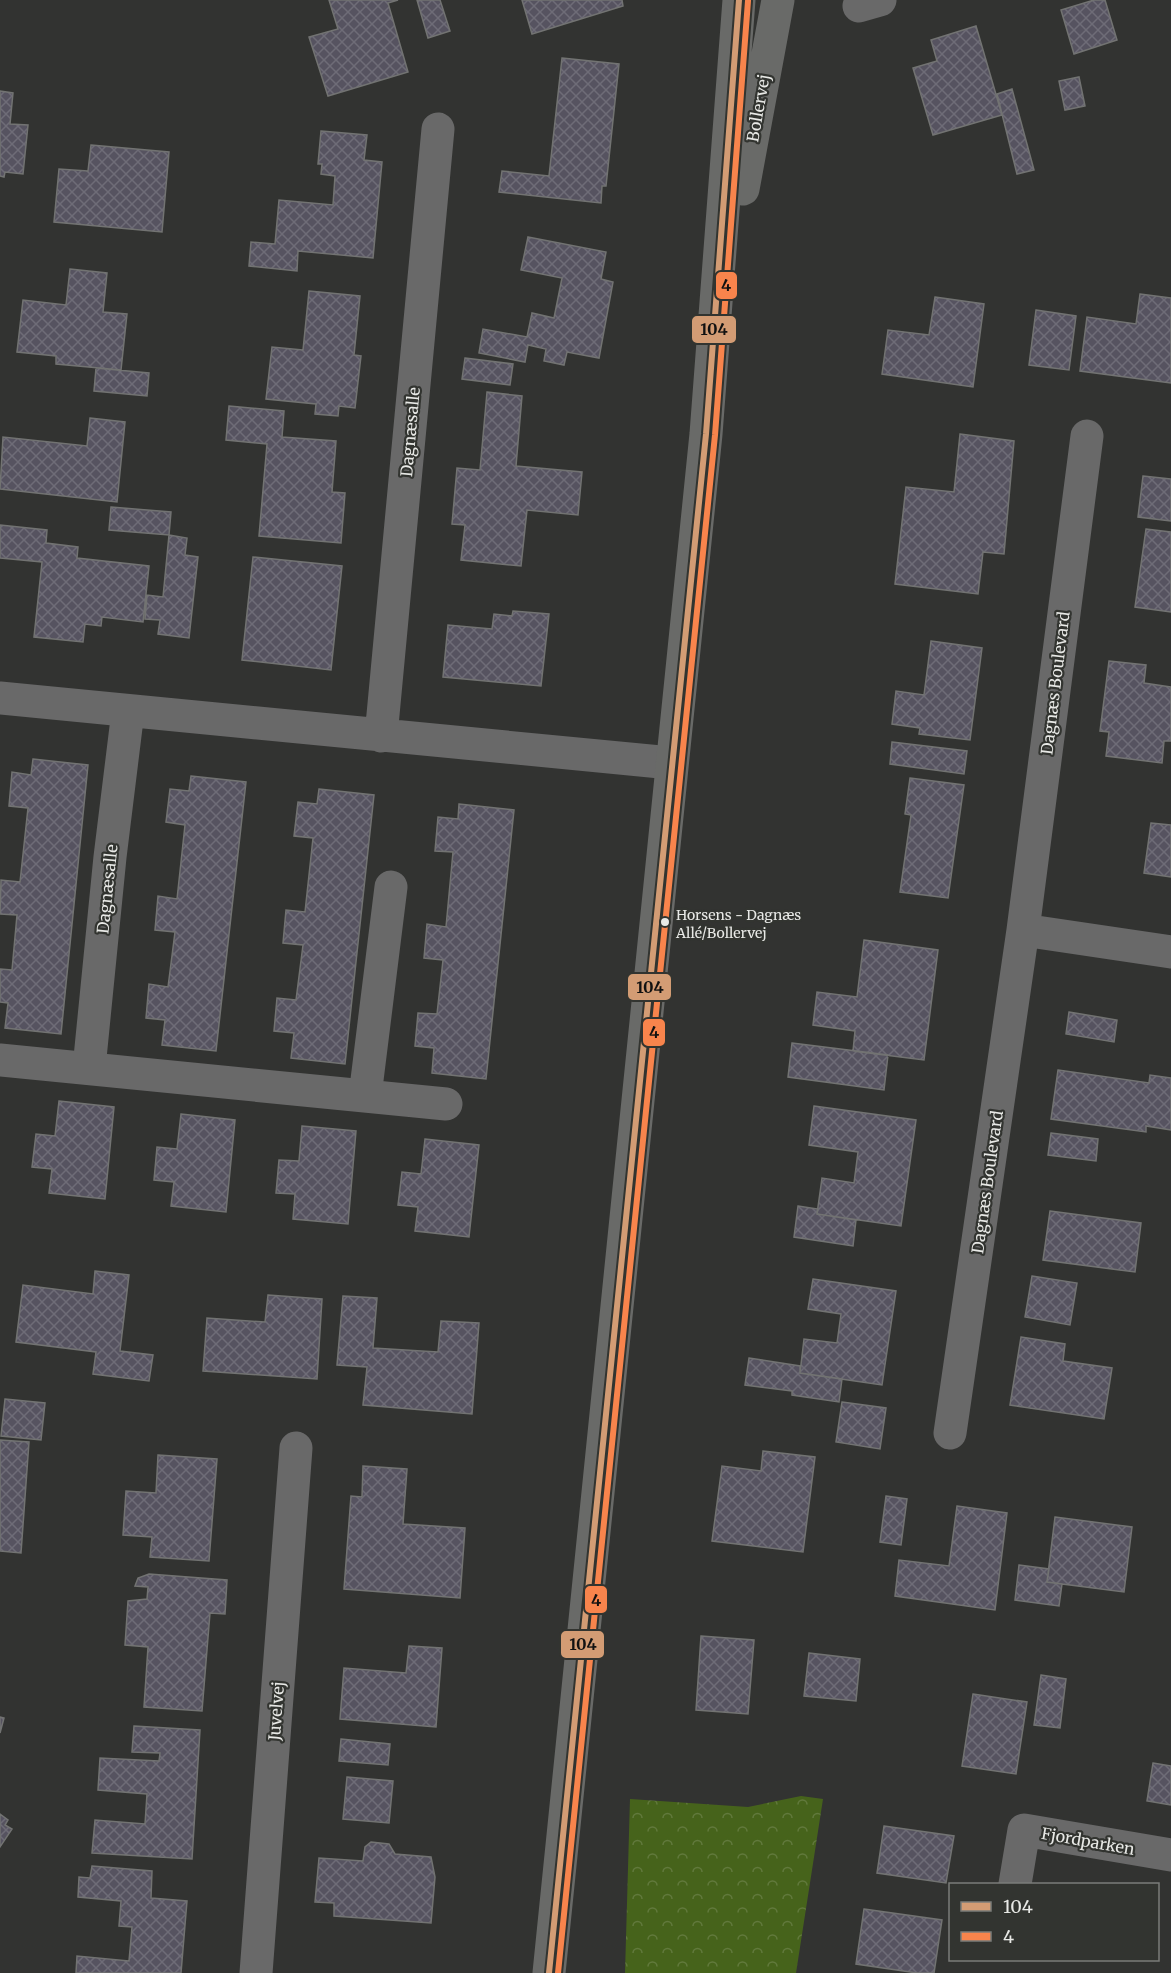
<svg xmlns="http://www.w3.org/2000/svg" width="1171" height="1973" font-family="Merriweather,serif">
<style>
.forest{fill:url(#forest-crowns)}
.building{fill:url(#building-cross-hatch);stroke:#727372;stroke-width:1.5}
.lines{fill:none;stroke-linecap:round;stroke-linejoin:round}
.minor{stroke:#696969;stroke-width:33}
.major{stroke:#696a68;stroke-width:33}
.bus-1-casing{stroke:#323430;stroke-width:10}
.bus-2-casing{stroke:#323430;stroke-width:10}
.bus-1{stroke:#d39c74;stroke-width:6}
.bus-2{stroke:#f8844c;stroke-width:6}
.bus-dot{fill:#e8e9e6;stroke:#323430;stroke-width:2}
.labels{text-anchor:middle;stroke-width:4.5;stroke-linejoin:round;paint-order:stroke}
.bus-label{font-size:14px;fill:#e8e9e6;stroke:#323430;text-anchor:start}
.street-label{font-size:16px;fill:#e8e9e6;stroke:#323430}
.line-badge{stroke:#323430;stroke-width:2}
.pale-badge-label{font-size:16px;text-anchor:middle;font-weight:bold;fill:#111}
</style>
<defs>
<pattern id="forest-crowns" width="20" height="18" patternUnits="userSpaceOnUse" patternTransform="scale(1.5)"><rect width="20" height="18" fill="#46631b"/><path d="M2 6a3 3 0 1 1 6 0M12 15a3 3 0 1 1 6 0" fill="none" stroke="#61793c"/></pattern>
<pattern id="building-cross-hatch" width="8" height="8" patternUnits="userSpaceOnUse" patternTransform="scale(1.5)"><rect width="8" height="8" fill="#565360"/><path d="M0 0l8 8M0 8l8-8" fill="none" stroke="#6e6c77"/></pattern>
</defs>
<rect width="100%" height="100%" fill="#323331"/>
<path class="forest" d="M801,1796l22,3 -27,174h-171l5,-174 118,8z"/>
<path class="building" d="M329,0h69l-10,3 20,69 -80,24 -19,-59 29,-8z
M417,0h23l10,31 -22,7z
M522,0h100l1,6 -91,28z
M1094,0h11l12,40 -43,14 -13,-44z
M976,26l26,89 -69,20 -20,-67 24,-7 -6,-21z
M562,58l57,6 -13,122h-4l-1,17 -102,-11 3,-21 47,5z
M1079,77l6,29 -20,4 -6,-29z
M1012,89l22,81 -17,4 -20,-80z
M0,91l13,2 -3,31 18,1 -5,49 -18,-2 -1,5 -4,-1z
M321,131l46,4 -3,25 18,2 -9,96 -75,-7 -1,20 -48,-5 2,-24 24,2 4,-44 54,5 2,-29 -14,-2 1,-10h-4z
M91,145l78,7 -7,80 -108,-10 5,-53 29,2z
M528,237l78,15 -5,27 12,3 -14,76 -32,-6 -3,13 -20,-4 2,-12 -18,-4 -3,17 -46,-9 4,-24 44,8 5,-24 22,5 8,-40 -41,-8z
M70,269l37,4 -4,39 24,2 -6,56 -65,-6v-8l-39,-4 6,-52 43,5z
M309,291l51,5 -6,59 7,1 -6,52 -16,-2 -1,10 -23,-2 1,-10 -50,-5 6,-52 31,3z
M1140,294l31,4v85l-91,-12 7,-54 49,7z
M935,297l49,7 -11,83 -91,-13 6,-44 41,5z
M1036,310l40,6 -7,54 -40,-5z
M465,358l48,6 -3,21 -48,-6z
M96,368l53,5 -2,23 -53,-5z
M487,392l35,4 -6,70 66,6 -4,43 -51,-5 -6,56 -60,-6 4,-35 -13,-1 5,-56 23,2z
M229,406l55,5 -2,26 54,4 -4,51 13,1 -4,50 -82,-7 8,-92 -41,-4z
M90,418l35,4 -8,80 -117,-13 3,-52 84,9z
M960,434l54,7 -10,113 -21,-2 -5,42 -83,-10 11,-97 48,5z
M1143,476l28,3v42l-33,-4z
M111,507l60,5 -2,23 -60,-5z
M0,525l47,5 -1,13 32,4 -1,11 72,8 -6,56 -41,-5 -1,9 -16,-2 -2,18 -49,-5 8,-75 -42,-4z
M1146,529l25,3v80l-36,-5z
M169,535l18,3 -2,17 13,2 -9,81 -31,-4 2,-14 -15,-1 2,-24 16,2z
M253,557l89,9 -11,104 -89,-10z
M513,611l36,3 -8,72 -98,-9 5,-52 44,4 2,-15 18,2z
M931,641l51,7 -12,92 -51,-6 1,-6 -28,-4 4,-33 28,4z
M1109,661l37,4 -2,18 27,4v54h-7l-2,22 -56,-7 3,-24 -9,-1z
M892,742l75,9 -3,23 -74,-10z
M33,759l55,6 -27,269 -56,-6 3,-25 -8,-1v-33l12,1 5,-55 -17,-1 1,-34 19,2 8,-74 -19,-2 3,-34 19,3z
M191,776l55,6 -30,269 -54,-6 3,-25 -19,-2 3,-34 19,3 7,-55 -20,-2 3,-34 19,3 8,-74 -19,-3 4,-33 19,2z
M910,778l54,7 -16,113 -48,-6 11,-77 -6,-1z
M319,789l55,6 -29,269 -54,-6 3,-25 -20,-2 3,-33 19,2 7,-55 -20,-2 3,-33 19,2 8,-74 -19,-2 4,-34 19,2z
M459,804l55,6 -28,269 -54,-6 2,-25 -19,-2 3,-33 19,1 6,-54 -19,-2 3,-34 19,3 7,-75 -18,-1 3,-34 20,2z
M1151,823l20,2v52l-27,-4z
M864,940l74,10 -14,110 -71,-9 2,-20 -42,-6 4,-33 40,5z
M1069,1012l48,8 -3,22 -48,-8z
M792,1043l96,12 -4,35 -96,-13z
M1058,1070l91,13 1,-8 21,3v52l-25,-4v6l-95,-13z
M59,1101l55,6 -9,92 -56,-6 3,-24 -20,-2 4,-33 19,2z
M814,1106l102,14 -15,106 -84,-12 5,-36 32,5 4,-31 -49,-7z
M181,1114l54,6 -9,92 -55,-6 3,-24 -20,-2 3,-33 20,2z
M302,1126l54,5 -8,93 -55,-5 2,-25 -19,-1 3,-33 20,1z
M1051,1133l47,6 -2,22 -48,-6z
M425,1139l54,6 -10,92 -54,-6 3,-24 -20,-2 4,-33 19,2z
M798,1206l20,3 -1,5 39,6 -3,26 -59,-9z
M1050,1211l91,12 -6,49 -92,-12z
M95,1271l34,4 -9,76 33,4 -4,26 -56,-7 3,-22 -80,-10 7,-57 70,9z
M1032,1276l45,7 -7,42 -45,-8z
M813,1279l83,12 -14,94 -82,-12 4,-34 33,4 4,-29 -33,-5z
M268,1295l54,4 -5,80 -114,-8 4,-53 58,4z
M343,1296l34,2 -4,50 65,4 3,-31 38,2 -7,91 -109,-9 4,-38 -30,-2z
M1021,1337l44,7 -2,17 49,7 -8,51 -94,-14z
M749,1358l51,8v7l42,6 -3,23 -47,-7v-4l-47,-6z
M5,1399l40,4 -4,37 -40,-4z
M842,1402l44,6 -6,41 -44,-7z
M0,1440l29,2 -8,111 -21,-2z
M763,1451l52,6 -12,95 -91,-11 10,-75 39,5z
M158,1455l59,4 -8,102 -59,-4 2,-20 -29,-2 3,-44 30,2z
M363,1466l44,3 -4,55 62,4 -5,70 -116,-9 7,-93 11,1z
M886,1496l21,3 -6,46 -21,-3z
M957,1506l50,7 -12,97 -100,-14 4,-36 50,6z
M1055,1517l77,10 -8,65 -77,-10z
M1019,1565l30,4 -2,13 15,2 -3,22 -44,-6z
M149,1574l78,6 -2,34 -15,-1 -8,98 -58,-4 4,-60 -23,-2 3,-44 19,-2 1,-12 -13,-1 3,-8z
M701,1636l53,4 -6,74 -52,-4z
M409,1646l33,2 -6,79 -96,-8 4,-51 62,5z
M809,1653l51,6 -4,42 -52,-5z
M1041,1675l25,4 -6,49 -26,-3z
M973,1694l54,8 -11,72 -54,-8z
M0,1717l4,1 -4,15z
M134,1726l66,4 -8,129 -100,-6 3,-33 50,4 2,-30 -49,-4 2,-32 59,3 1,-8 -28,-1z
M341,1739l49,5 -2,21 -49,-4z
M1153,1763l18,3v39l-24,-4z
M347,1777l46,4 -4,42 -46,-4z
M0,1814l8,6 -3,5 7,4 -12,18z
M884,1826l70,10 -8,47 -69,-10z
M371,1842l18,2 6,10 36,3 4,20 -4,46 -97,-7v-13l-19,-1 4,-44 44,3 2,-14z
M92,1866l60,5 -1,27 36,3 -6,72h-105l1,-17 52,5 3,-34 -13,-1 2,-25 -43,-4 1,-20 11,1z
M864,1909l78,11 -8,53h-17l-61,-9z"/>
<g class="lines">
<path class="minor" d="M859,6l21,-6
M0,698l671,65
M381,736l57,-607
M1023,930l148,22
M0,1060l446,44
M89,1068l21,-211 18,-146
M365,1096l26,-209
M950,1433l73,-503 64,-494
M1015,1884l9,-54 147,25
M256,1973l40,-525"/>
<path class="major" d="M743,189l35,-189
M549,1973l157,-1539 33,-434"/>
<defs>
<path id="bus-1" d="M549,1973l157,-1539 33,-434"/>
<path id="bus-2" d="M558,1973l157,-1538 33,-434"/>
</defs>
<use href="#bus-1" class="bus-1-casing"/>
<use href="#bus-2" class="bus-2-casing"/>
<use href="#bus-1" class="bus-1"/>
<use href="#bus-2" class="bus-2"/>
</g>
<circle class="bus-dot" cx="665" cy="922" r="5"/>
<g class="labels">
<g class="bus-label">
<text x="676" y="920">Horsens - Dagnæs<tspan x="676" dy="18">Allé/Bollervej</tspan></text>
</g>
<g class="street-label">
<text transform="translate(758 108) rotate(-80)" y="6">Bollervej</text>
<text transform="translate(410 432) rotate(-85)" y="6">Dagnæsalle</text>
<text transform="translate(1055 683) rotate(-83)" y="6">Dagnæs Boulevard</text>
<text transform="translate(107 889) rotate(-84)" y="6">Dagnæsalle</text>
<text transform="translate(987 1182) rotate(-82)" y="6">Dagnæs Boulevard</text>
<text transform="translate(276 1711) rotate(-86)" y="6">Juvelvej</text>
<text transform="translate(1088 1841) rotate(10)" y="6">Fjordparken</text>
</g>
</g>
<g class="line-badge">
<rect x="715" y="271" width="23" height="29" rx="6" fill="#f8844c"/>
<rect x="691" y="315" width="46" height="29" rx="6" fill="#d39c74"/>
<rect x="627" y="973" width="45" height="28" rx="6" fill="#d39c74"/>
<rect x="642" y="1018" width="24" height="29" rx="6" fill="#f8844c"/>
<rect x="584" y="1585" width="24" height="29" rx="6" fill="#f8844c"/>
<rect x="560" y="1630" width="45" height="29" rx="6" fill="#d39c74"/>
</g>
<g class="pale-badge-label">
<text x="726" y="291">4</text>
<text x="714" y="335">104</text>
<text x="650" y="993">104</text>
<text x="654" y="1038">4</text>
<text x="596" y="1606">4</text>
<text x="583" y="1650">104</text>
</g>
<rect x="949" y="1883" width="210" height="78" fill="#323430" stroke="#7b7c79" stroke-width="1.5"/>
<rect x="961" y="1902" width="30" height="9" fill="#d39c74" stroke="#7b7c79" stroke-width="1.5"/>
<text x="1003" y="1913" font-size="18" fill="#e8e9e6">104</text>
<rect x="961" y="1932" width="30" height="9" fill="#f8844c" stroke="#7b7c79" stroke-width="1.5"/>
<text x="1003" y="1943" font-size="18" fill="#e8e9e6">4</text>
</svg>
